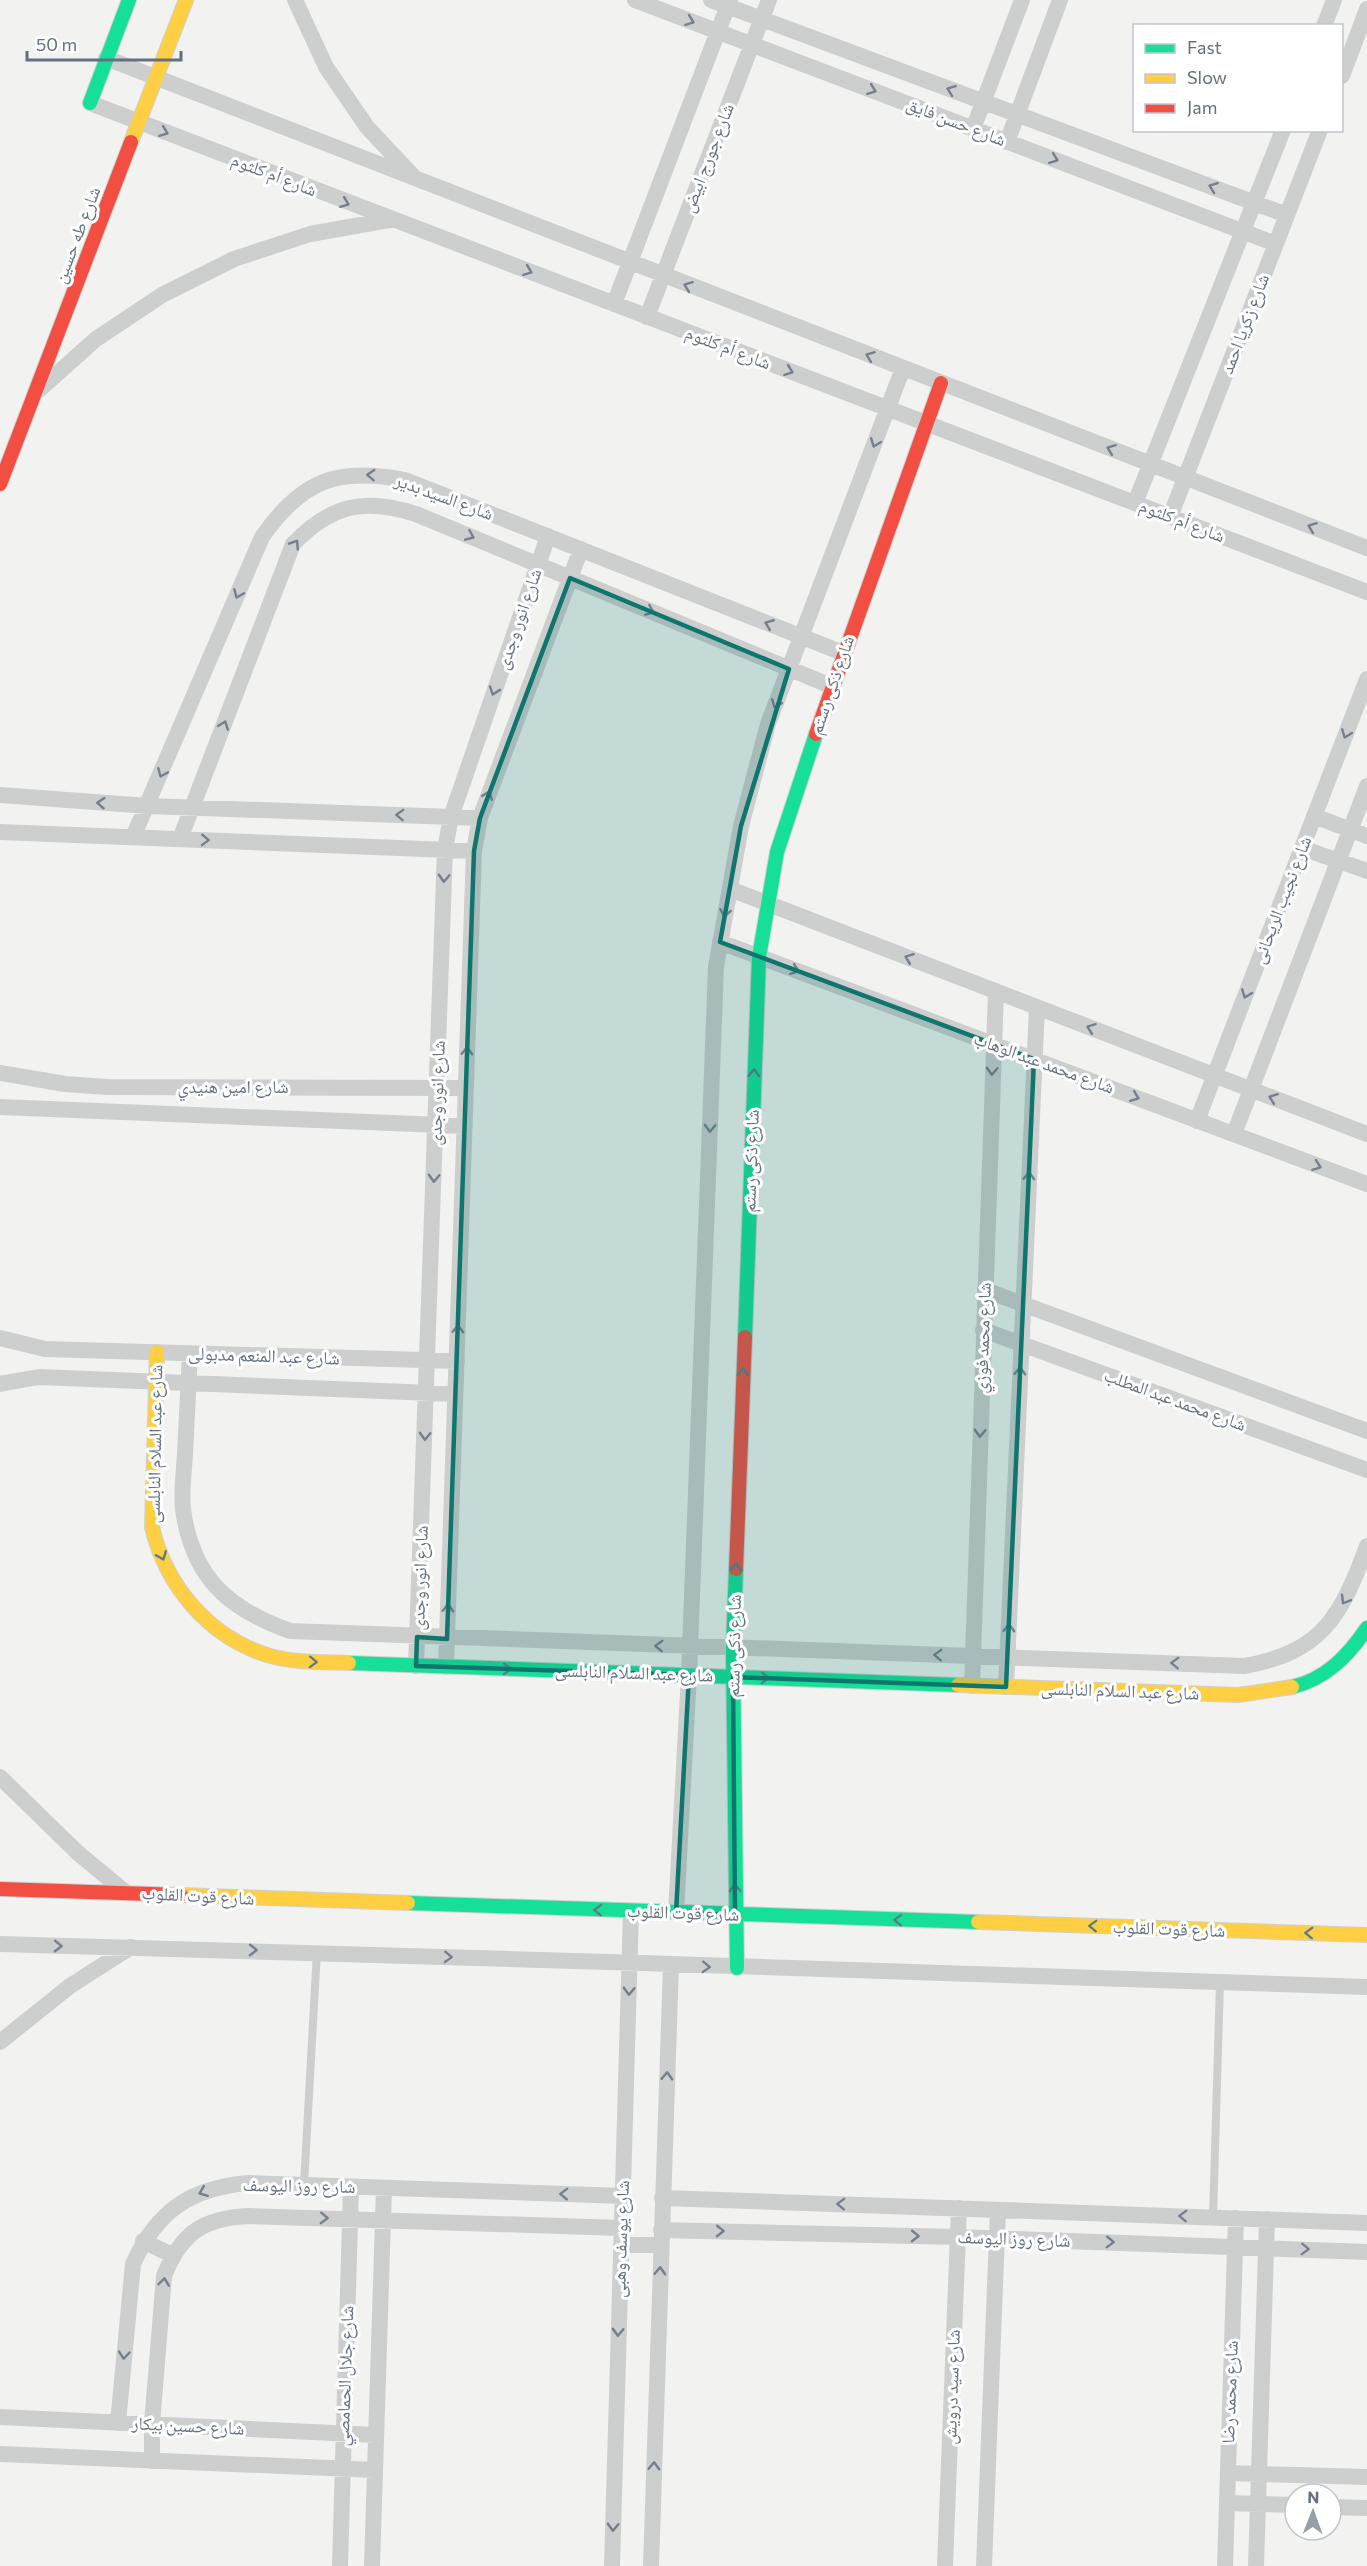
<svg xmlns="http://www.w3.org/2000/svg" width="1367" height="2566" font-family="Commissioner,'Noto Naskh Arabic',sans-serif">
<style>
.lines{fill:none;stroke-linecap:round;stroke-linejoin:round}
.fast-casing{stroke:#cfd0d0;stroke-width:16}
.slow-casing{stroke:#cfd0d0;stroke-width:16}
.jam-casing{stroke:#cfd0d0;stroke-width:16}
.lane{stroke:#cdcece;stroke-width:8}
.street{stroke:#cdcece;stroke-width:16}
.fast{stroke:#16e098;stroke-width:14}
.slow{stroke:#ffcf43;stroke-width:14}
.jam{stroke:#f24e42;stroke-width:14}
.oneway{stroke:#747e8c}
.oneway2{stroke:#5c7b82}
.marked{fill:#0f766e;fill-opacity:0.2;stroke:#0f766e;stroke-width:4.5;stroke-linejoin:round}
.labels{text-anchor:middle;stroke-width:6;stroke-linejoin:round;paint-order:stroke}
.street-label{font-size:18px;fill:#647080;stroke:#fff}
</style>
<rect width="100%" height="100%" fill="#f2f3f1"/>
<g class="lines">
<defs>
<path id="fast" d="M90,103l39,-103
M745,1337l14,-380 18,-105 39,-118
M736,1569l-3,80 4,319
M349,1663l609,22
M1292,1687c34,-8 56,-31 75,-59
M408,1903l570,19"/>
<path id="slow" d="M131,142l55,-142
M157,1352l-5,175c14,59 56,109 115,128 26,8 56,7 82,8
M958,1685l280,10 54,-8
M181,1895l227,8
M978,1922l389,13"/>
<path id="jam" d="M0,484l131,-342
M816,734l125,-351
M736,1569l9,-232
M0,1889l181,6"/>
</defs>
<use href="#fast" class="fast-casing"/>
<use href="#slow" class="slow-casing"/>
<use href="#jam" class="jam-casing"/>
<path class="lane" d="M304,2185l13,-234
M1213,2217l7,-235"/>
<path class="street" d="M295,0l31,67 41,60 47,50
M635,0l641,244
M711,0l576,215
M1324,26l10,-26
M106,58l1261,490
M1342,76l25,-67
M90,103l1277,489
M973,129l49,-129
M1007,142l53,-142
M614,304l116,-304
M647,317l122,-317
M39,390l57,-51 66,-44 72,-36 76,-25 79,-14
M1135,503l148,-373
M1170,517l150,-387
M0,795l148,11 332,12
M1314,816l53,20
M0,832l474,19
M133,837l129,-300c40,-57 75,-70 143,-57l438,173
M180,839l113,-295c38,-39 71,-47 123,-30l415,172
M1302,848l65,23
M730,889l637,245
M720,942l647,242
M0,1073l65,11 42,3 359,1
M0,1107l465,19
M1197,1121l170,-442
M1234,1134l133,-348
M985,1290l382,141
M983,1330l384,140
M0,1338l45,11 412,12
M190,1353c-2,34 -3,67 -5,101 -1,18 -4,37 -2,55 9,68 45,100 107,122l954,35c79,-14 97,-50 123,-120
M0,1384l39,-7 416,17
M416,1666l29,-817 6,-32 97,-281
M446,1667l28,-816 6,-33 101,-269
M972,1686l24,-695
M1006,1687l31,-680
M0,1777l78,76 47,39
M676,1913l13,-238 27,-708 25,-141 27,-102 135,-356
M0,1944c456,11 911,29 1367,43
M0,2042l70,-56 61,-39
M662,2198l705,25
M661,2230l297,7 409,15
M143,2241l29,14
M621,2245h40
M0,2417l376,18
M118,2423l15,-159c24,-53 57,-76 115,-81l375,13
M0,2454l375,16
M152,2461v-37l12,-148c17,-43 39,-58 85,-60l372,12
M1228,2473l139,4
M1227,2503l68,2
M1331,2507l36,1
M340,2566l11,-379
M372,2566l12,-378
M612,2566l19,-655
M651,2566l20,-601
M945,2566l14,-358
M984,2566l14,-356
M1225,2566l11,-348
M1256,2566l11,-347"/>
<use href="#fast" class="fast"/>
<use href="#slow" class="slow"/>
<use href="#jam" class="jam"/>
</g>
<defs><path id="oneway-chevron" d="M-2-3.5L2.5 0L-2 3.5" fill="none" stroke-width="1.6" stroke-linecap="round" stroke-linejoin="round" transform="scale(1.5)"/></defs>
<g class="oneway">
<use href="#oneway-chevron" transform="translate(690 21) rotate(21)"/>
<use href="#oneway-chevron" transform="translate(872 90) rotate(21)"/>
<use href="#oneway-chevron" transform="translate(951 90) rotate(-160)"/>
<use href="#oneway-chevron" transform="translate(164 132) rotate(21)"/>
<use href="#oneway-chevron" transform="translate(1054 159) rotate(21)"/>
<use href="#oneway-chevron" transform="translate(1213 187) rotate(-160)"/>
<use href="#oneway-chevron" transform="translate(345 203) rotate(21)"/>
<use href="#oneway-chevron" transform="translate(528 271) rotate(21)"/>
<use href="#oneway-chevron" transform="translate(688 286) rotate(-159)"/>
<use href="#oneway-chevron" transform="translate(870 356) rotate(-159)"/>
<use href="#oneway-chevron" transform="translate(789 371) rotate(21)"/>
<use href="#oneway-chevron" transform="translate(875 443) rotate(111)"/>
<use href="#oneway-chevron" transform="translate(1111 449) rotate(-159)"/>
<use href="#oneway-chevron" transform="translate(371 475) rotate(-177)"/>
<use href="#oneway-chevron" transform="translate(1312 527) rotate(-159)"/>
<use href="#oneway-chevron" transform="translate(470 536) rotate(23)"/>
<use href="#oneway-chevron" transform="translate(295 544) rotate(-57)"/>
<use href="#oneway-chevron" transform="translate(238 594) rotate(113)"/>
<use href="#oneway-chevron" transform="translate(650 611) rotate(23)"/>
<use href="#oneway-chevron" transform="translate(769 624) rotate(-158)"/>
<use href="#oneway-chevron" transform="translate(494 691) rotate(109)"/>
<use href="#oneway-chevron" transform="translate(776 704) rotate(111)"/>
<use href="#oneway-chevron" transform="translate(224 725) rotate(-69)"/>
<use href="#oneway-chevron" transform="translate(1346 734) rotate(111)"/>
<use href="#oneway-chevron" transform="translate(162 773) rotate(113)"/>
<use href="#oneway-chevron" transform="translate(488 795) rotate(-69)"/>
<use href="#oneway-chevron" transform="translate(101 803) rotate(-176)"/>
<use href="#oneway-chevron" transform="translate(400 815) rotate(-178)"/>
<use href="#oneway-chevron" transform="translate(205 840) rotate(2)"/>
<use href="#oneway-chevron" transform="translate(444 878) rotate(92)"/>
<use href="#oneway-chevron" transform="translate(725 913) rotate(100)"/>
<use href="#oneway-chevron" transform="translate(909 958) rotate(-159)"/>
<use href="#oneway-chevron" transform="translate(795 970) rotate(21)"/>
<use href="#oneway-chevron" transform="translate(1246 994) rotate(111)"/>
<use href="#oneway-chevron" transform="translate(1091 1028) rotate(-159)"/>
<use href="#oneway-chevron" transform="translate(467 1051) rotate(-88)"/>
<use href="#oneway-chevron" transform="translate(992 1071) rotate(92)"/>
<use href="#oneway-chevron" transform="translate(1135 1097) rotate(21)"/>
<use href="#oneway-chevron" transform="translate(1273 1098) rotate(-159)"/>
<use href="#oneway-chevron" transform="translate(710 1128) rotate(92)"/>
<use href="#oneway-chevron" transform="translate(1317 1166) rotate(20)"/>
<use href="#oneway-chevron" transform="translate(1029 1176) rotate(-87)"/>
<use href="#oneway-chevron" transform="translate(434 1178) rotate(92)"/>
<use href="#oneway-chevron" transform="translate(458 1329) rotate(-88)"/>
<use href="#oneway-chevron" transform="translate(1020 1371) rotate(-88)"/>
<use href="#oneway-chevron" transform="translate(980 1433) rotate(92)"/>
<use href="#oneway-chevron" transform="translate(425 1436) rotate(92)"/>
<use href="#oneway-chevron" transform="translate(1345 1600) rotate(120)"/>
<use href="#oneway-chevron" transform="translate(448 1608) rotate(-88)"/>
<use href="#oneway-chevron" transform="translate(1009 1628) rotate(-88)"/>
<use href="#oneway-chevron" transform="translate(659 1646) rotate(-178)"/>
<use href="#oneway-chevron" transform="translate(938 1655) rotate(-178)"/>
<use href="#oneway-chevron" transform="translate(1175 1663) rotate(-178)"/>
<use href="#oneway-chevron" transform="translate(58 1946) rotate(1)"/>
<use href="#oneway-chevron" transform="translate(253 1950) rotate(1)"/>
<use href="#oneway-chevron" transform="translate(448 1957) rotate(2)"/>
<use href="#oneway-chevron" transform="translate(706 1967) rotate(2)"/>
<use href="#oneway-chevron" transform="translate(629 1991) rotate(92)"/>
<use href="#oneway-chevron" transform="translate(667 2076) rotate(-88)"/>
<use href="#oneway-chevron" transform="translate(203 2192) rotate(159)"/>
<use href="#oneway-chevron" transform="translate(564 2194) rotate(-178)"/>
<use href="#oneway-chevron" transform="translate(841 2204) rotate(-178)"/>
<use href="#oneway-chevron" transform="translate(1183 2216) rotate(-178)"/>
<use href="#oneway-chevron" transform="translate(324 2218) rotate(2)"/>
<use href="#oneway-chevron" transform="translate(720 2231) rotate(1)"/>
<use href="#oneway-chevron" transform="translate(915 2236) rotate(1)"/>
<use href="#oneway-chevron" transform="translate(1110 2242) rotate(2)"/>
<use href="#oneway-chevron" transform="translate(1305 2249) rotate(2)"/>
<use href="#oneway-chevron" transform="translate(660 2271) rotate(-88)"/>
<use href="#oneway-chevron" transform="translate(164 2282) rotate(-82)"/>
<use href="#oneway-chevron" transform="translate(618 2332) rotate(92)"/>
<use href="#oneway-chevron" transform="translate(124 2355) rotate(95)"/>
<use href="#oneway-chevron" transform="translate(654 2466) rotate(-88)"/>
<use href="#oneway-chevron" transform="translate(613 2527) rotate(92)"/>
</g>
<g class="oneway2">
<use href="#oneway-chevron" transform="translate(754 1073) rotate(-88)"/>
<use href="#oneway-chevron" transform="translate(743 1372) rotate(-88)"/>
<use href="#oneway-chevron" transform="translate(162 1556) rotate(68)"/>
<use href="#oneway-chevron" transform="translate(736 1567) rotate(-88)"/>
<use href="#oneway-chevron" transform="translate(313 1662) rotate(2)"/>
<use href="#oneway-chevron" transform="translate(507 1669) rotate(2)"/>
<use href="#oneway-chevron" transform="translate(765 1678) rotate(2)"/>
<use href="#oneway-chevron" transform="translate(735 1888) rotate(-91)"/>
<use href="#oneway-chevron" transform="translate(598 1910) rotate(-178)"/>
<use href="#oneway-chevron" transform="translate(898 1920) rotate(-178)"/>
<use href="#oneway-chevron" transform="translate(1093 1926) rotate(-178)"/>
<use href="#oneway-chevron" transform="translate(1309 1933) rotate(-178)"/>
</g>
<path class="marked" d="M570,578l219,91 -48,157 -21,116 314,117 -28,628 -273,-10 2,238 -59,-2 13,-238 -273,-9 1,-29 30,2 27,-788 6,-33z"/>
<g class="labels">
<g class="street-label">
<text transform="translate(956 122) rotate(21)" y="6">شارع حسن فايق</text>
<text transform="translate(708 158) rotate(-69)" y="6">شارع جورج ابيض</text>
<text transform="translate(274 175) rotate(21)" y="6">شارع أم كلثوم</text>
<text transform="translate(77 235) rotate(-69)" y="6">شارع طه حسين</text>
<text transform="translate(1245 324) rotate(-69)" y="6">شارع زكريا احمد</text>
<text transform="translate(728 348) rotate(21)" y="6">شارع أم كلثوم</text>
<text transform="translate(444 497) rotate(20)" y="6">شارع السيد بدير</text>
<text transform="translate(1182 521) rotate(21)" y="6">شارع أم كلثوم</text>
<text transform="translate(519 619) rotate(-71)" y="6">شارع انور وجدى</text>
<text transform="translate(832 685) rotate(-71)" y="6">شارع ذكى رستم</text>
<text transform="translate(1282 900) rotate(-69)" y="6">شارع نجيب الريحانى</text>
<text transform="translate(1044 1063) rotate(20)" y="6">شارع محمد عبد الوهاب</text>
<text x="233" y="1093">شارع امين هنيدي</text>
<text transform="translate(437 1093) rotate(-88)" y="6">شارع انور وجدى</text>
<text transform="translate(751 1161) rotate(-88)" y="6">شارع ذكى رستم</text>
<text transform="translate(983 1338) rotate(-88)" y="6">شارع محمد فوزي</text>
<text transform="translate(264 1356) rotate(2)" y="6">شارع عبد المنعم مدبولى</text>
<text transform="translate(1175 1400) rotate(20)" y="6">شارع محمد عبد المطلب</text>
<text transform="translate(155 1444) rotate(-89)" y="6">شارع عبد السلام النابلسى</text>
<text transform="translate(420 1578) rotate(-88)" y="6">شارع انور وجدى</text>
<text transform="translate(734 1646) rotate(-89)" y="6">شارع ذكى رستم</text>
<text transform="translate(634 1673) rotate(2)" y="6">شارع عبد السلام النابلسى</text>
<text transform="translate(1120 1691) rotate(2)" y="6">شارع عبد السلام النابلسى</text>
<text transform="translate(198 1896) rotate(3)" y="6">شارع قوت القلوب</text>
<text transform="translate(683 1913) rotate(2)" y="6">شارع قوت القلوب</text>
<text transform="translate(1169 1929) rotate(2)" y="6">شارع قوت القلوب</text>
<text transform="translate(299 2186) rotate(1)" y="6">شارع روز اليوسف</text>
<text transform="translate(621 2239) rotate(-88)" y="6">شارع يوسف وهبى</text>
<text transform="translate(1014 2239) rotate(2)" y="6">شارع روز اليوسف</text>
<text transform="translate(345 2376) rotate(-88)" y="6">شارع جلال الحمامصي</text>
<text transform="translate(952 2387) rotate(-88)" y="6">شارع سيد درويش</text>
<text transform="translate(1230 2392) rotate(-88)" y="6">شارع محمد رضا</text>
<text transform="translate(188 2426) rotate(3)" y="6">شارع حسين بيكار</text>
</g>
</g>
<rect x="1133" y="24" width="210" height="108" fill="#ffffff" stroke="#c1c6cc" stroke-width="1.5"/>
<rect x="1145" y="44" width="30" height="9" fill="#16e098" stroke="#c1c6cc" stroke-width="1.5"/>
<text x="1187" y="54" font-size="18" fill="#647080">Fast</text>
<rect x="1145" y="74" width="30" height="9" fill="#ffcf43" stroke="#c1c6cc" stroke-width="1.5"/>
<text x="1187" y="84" font-size="18" fill="#647080">Slow</text>
<rect x="1145" y="104" width="30" height="9" fill="#f24e42" stroke="#c1c6cc" stroke-width="1.5"/>
<text x="1187" y="114" font-size="18" fill="#647080">Jam</text>
<g transform="translate(1313 2512) rotate(1)"><circle r="28" fill="#ffffff" stroke="#c1c6cc" stroke-width="1.5"/>
<path d="M0-4.5L10 22L0 15L-10 22Z" fill="#969ea8"/>
<text y="-9" font-size="16" font-weight="bold" text-anchor="middle" fill="#647080">N</text>
</g>
<path d="M27 51v9h154v-9" fill="none" stroke="#647080" stroke-width="3"/>
<text x="36" y="51" font-size="18" fill="#647080" stroke="#ffffff" stroke-width="4.5" paint-order="stroke">50 m</text>
</svg>
